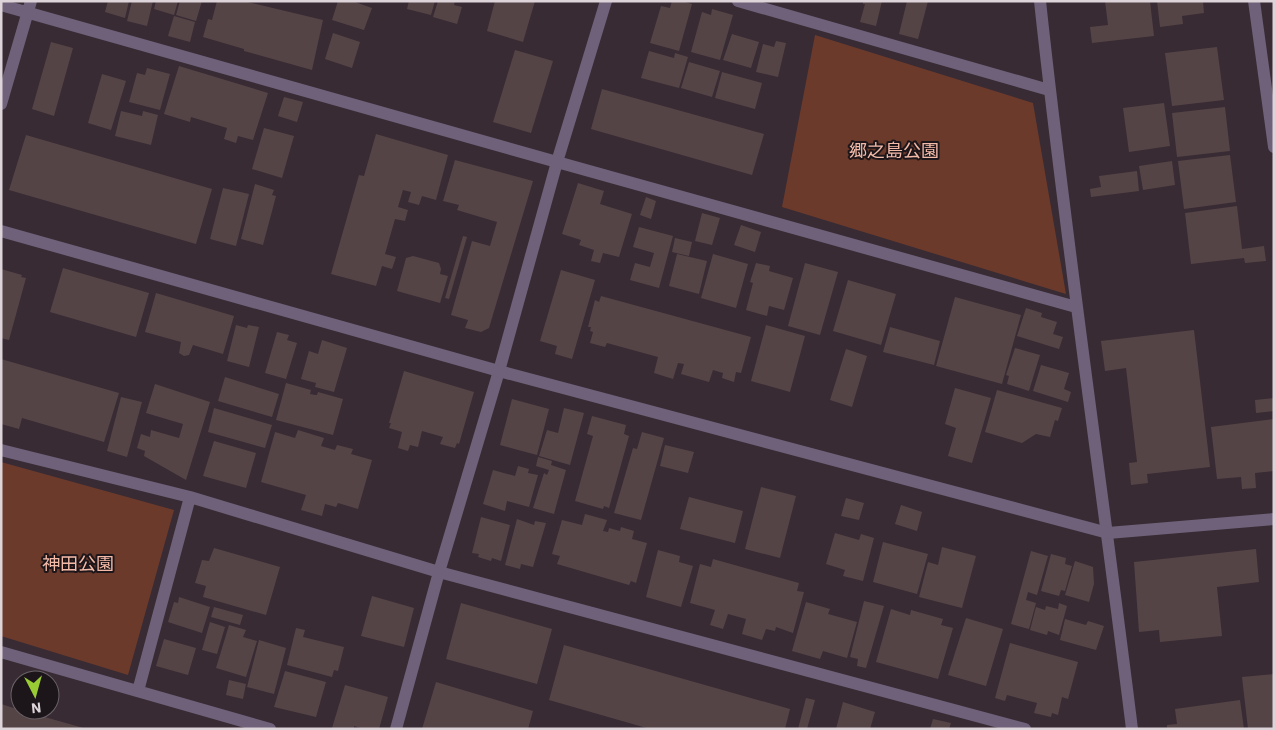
<svg xmlns="http://www.w3.org/2000/svg" width="1275" height="730" font-family="'IBM Plex Sans','Noto Sans JP',sans-serif">
<style>
.green{fill:#6c3a2b}
.building{fill:#554446}
.lines{fill:none;stroke-linecap:round;stroke-linejoin:round}
.minor{stroke:#6e6179;stroke-width:12}
.tertiary{stroke:#6e6179;stroke-width:12}
.labels{text-anchor:middle;stroke-width:4;stroke-linejoin:round;paint-order:stroke}
.park-label{font-size:18px;fill:#f4baa8;stroke:#1c161a}
</style>
<rect width="100%" height="100%" fill="#382b34"/>
<path class="green" d="M815,35l218,68 33,191 -284,-87z
M1,462l173,48 -46,165 -127,-39z"/>
<path class="building" d="M108,1h21l-4,17 -20,-6z
M132,1h21l-6,25 -20,-5z
M156,1h22l-4,14 -20,-6z
M180,1h22l-6,20 -20,-6z
M217,1h26l80,19 -11,50 -68,-19v-2l-41,-12 5,-18 4,1z
M338,1h14l20,7 -8,22 -32,-10z
M409,1h26l-4,14 -24,-6z
M438,1h17l-1,4 8,2 -5,17 -24,-7z
M495,1h40l-12,41 -36,-11z
M672,1h10l10,3 -13,47 -29,-8 11,-37 9,2z
M863,1h19l-6,25 -16,-4 5,-18h-2z
M907,1h21l-10,38 -19,-5z
M1105,1h45l4,35 -62,7 -2,-16 18,-2z
M1157,1h46l1,12 -22,3 1,8 -23,3z
M712,9l21,6 -13,45 -29,-8 11,-40 9,3z
M174,16l21,6 -5,20 -22,-6z
M333,33l27,9 -8,26 -27,-9z
M732,34l27,8 -8,26 -28,-8z
M776,41l10,2 -8,34 -22,-5 7,-28 11,3z
M51,42l22,6 -19,68 -22,-7z
M1217,47l7,53 -52,6 -7,-53z
M515,50l38,11 -22,72 -38,-11z
M649,51l25,7 1,-5 13,4 -9,31 -38,-10z
M689,62l31,9 -8,26 -31,-9z
M179,66l89,27 -15,47 -15,-4 -2,7 -12,-4 3,-11 -36,-11 -1,5 -26,-8z
M147,68l23,6 -10,36 -31,-8 8,-29 8,2z
M722,72l40,11 -7,26 -40,-11z
M102,74l24,7 -15,49 -23,-7z
M602,89l162,45 -12,41 -161,-46z
M284,97l19,5 -6,20 -19,-6z
M1164,103l6,43 -41,6 -6,-44z
M1225,107l5,44 -53,6 -5,-44z
M121,111l21,5 1,-5 15,4 -7,30 -36,-9z
M264,128l30,8 -12,42 -30,-9z
M376,134l72,21 -12,45 -14,-4 -3,9 -11,-3 3,-10 -8,-2 -5,17 10,3 -3,11 -10,-2 -10,35 11,3 -4,12 -10,-3 -6,20 -45,-12 28,-99 5,1z
M26,135l186,54 -16,55 -187,-54z
M1230,155l6,47 -52,7 -6,-48z
M455,160l78,21 -44,147 -8,4 -16,-4 3,-8 -17,-5 21,-74 18,5 7,-24 -40,-12 2,-5 -16,-4z
M1172,161l3,24 -32,5 -4,-24z
M1137,171l2,20 -48,6 -1,-8 11,-2 -2,-11z
M578,183l26,8 -4,13 32,10 -13,43 -16,-4 -3,10 -9,-2 3,-11 -15,-5 2,-5 -19,-6z
M255,184l19,6 -2,5 4,1 -13,49 -22,-6z
M223,188l26,6 -13,52 -26,-7z
M646,197l10,4 -5,18 -11,-4z
M1237,206l5,43 22,-3 2,15 -21,2 -1,-5 -53,6 -6,-51z
M702,213l18,5 -8,27 -17,-4z
M741,225l20,7 -6,20 -21,-7z
M639,227l34,9 -14,52 -29,-8 5,-17 15,4 4,-14 -21,-6z
M463,236l4,1 -18,62 -4,-1z
M675,238l17,4 -3,14 -17,-4z
M677,254l30,7 -8,33 -30,-8z
M713,254l35,10 -12,44 -35,-10z
M413,256l26,7 2,6 -1,5 8,2 -8,27 -43,-12 9,-33z
M756,263l14,3 -1,5 24,7 -9,32 -15,-4 -2,10 -21,-6 7,-27 -3,-1z
M805,263l33,9 -18,63 -32,-9z
M63,268l86,25 -13,44 -86,-25z
M1,269l21,6 -1,2 5,1 -17,62 -8,-2z
M561,270l34,10 -23,79 -17,-5 2,-8 -17,-5z
M848,280l48,14 -15,51 -48,-14z
M156,293l78,23 -11,38 -30,-9 -4,10 -5,1 -5,-3 2,-11 -36,-10z
M601,296l150,41 -10,36 -5,-1 -2,10 -12,-4 1,-5 -10,-3 -4,12 -28,-8 3,-10 -6,-1 -5,16 -19,-6 4,-16 -51,-14 -2,4 -15,-4 3,-11 -3,-1 1,-4h-3l7,-27 4,2z
M955,297l66,18 -19,69 -66,-18z
M1026,308l16,5 -1,4 16,5 -4,12 10,3 -4,12 -42,-13z
M236,325l11,3 1,-3 11,2 -10,40 -22,-6z
M766,325l39,11 -15,56 -39,-11z
M890,327l50,14 -6,24 -51,-13z
M1194,330l16,137 -63,7 1,9 -17,2 -2,-22 8,-1 -11,-94 -21,3 -4,-30z
M277,332l12,3 -2,5 10,3 -11,36 -21,-6z
M322,340l25,8 -13,44 -19,-5 1,-4 -15,-4 8,-28 9,3z
M1015,348l25,7 -11,36 -22,-7 2,-8 -3,-1z
M846,349l21,7 -15,51 -22,-7z
M1,359l118,34 -15,49 -82,-24 -3,11 -18,-5z
M1041,365l28,8 -5,16 7,3 -3,10 -35,-11z
M404,371l70,21 -15,52 -2,-1 -2,5 -15,-4 3,-7 -21,-6 -4,16 -8,-2 -2,6 -10,-3 4,-16 -13,-4 2,-5h-2z
M225,377l54,17 -7,23 -54,-16z
M286,383l25,7 -1,4 5,1h2l1,-3 25,7 -10,36 -57,-15z
M155,384l55,18 -24,78 -42,-24 1,-5 -8,-3 4,-14 9,3 1,-7 28,8 4,-14 -37,-11z
M955,388l36,10 -19,65 -24,-7 8,-28 -11,-4z
M997,390l65,18 -4,13 -3,-1 -5,17 -14,-3 -14,9 -37,-11z
M121,397l21,5 -15,55 -20,-6z
M1274,398v13l-18,2 -1,-13z
M512,399l37,10 -12,46 -37,-10z
M214,408l58,17 -7,23 -57,-16z
M564,408l20,5 -14,52 -31,-9 8,-26 11,3z
M592,416l34,9 -2,9 5,2 -20,72 -5,-2 -1,3 -28,-8 18,-65 -6,-2z
M1274,419v52l-19,2 1,15 -14,1 -1,-12 -24,2 -6,-52z
M298,430l26,8 -3,8 14,4 2,-5 16,4 -2,5 21,6 -14,49 -20,-6 -2,4 -11,-3 -3,12 -21,-6 5,-15 -45,-13 14,-50 20,6z
M642,432l22,6 -23,82 -27,-7 19,-65 4,1z
M214,441l42,12 -10,35 -43,-12z
M665,445l29,7 -6,21 -28,-7z
M538,457l14,4 -1,4 15,5 -12,44 -21,-6 11,-35 3,2 2,-5 -13,-4z
M518,466l11,3 -1,4 10,2 -9,32 -22,-6 -2,10 -22,-7 10,-34 22,6z
M761,487l35,9 -16,62 -35,-9z
M689,497l54,14 -8,32 -55,-14z
M846,498l18,5 -5,17 -18,-4z
M901,505l21,7 -5,19 -22,-7z
M585,514l22,6 -4,11 5,1 1,-4 11,3 1,-4 13,4 -2,8 15,4 -11,40 -5,-2 -2,4 -72,-21 3,-8 -8,-2 10,-34 20,5z
M481,517l29,8 -9,36 -9,-3 -1,3 -13,-4 1,-3 -7,-1z
M517,519l17,6 1,-4 11,2 -13,44 -12,-3 -1,5 -15,-4z
M835,533l24,7 2,-6 13,4 -11,43 -20,-5 2,-6 -19,-6z
M883,542l45,12 -11,40 -44,-12z
M942,547l34,9 -14,52 -43,-11 9,-35 10,3z
M214,548l66,19 -14,48 -63,-18 3,-11 -11,-3 7,-23 7,1z
M1256,549l3,33 -42,5 5,49 -62,6 -1,-12 -20,2 -5,-70z
M658,550l22,6 -1,6 14,4 -12,41 -35,-10z
M1031,551l17,5 -11,39 -9,-3 -2,8 10,3 -7,26 -18,-5z
M1051,554l15,4 -1,6 7,2 -7,25 -4,-1 -2,6 -18,-5z
M713,559l86,24 -2,8 7,1 -11,41 -17,-6 -1,4 -9,-2 -4,11 -20,-6 4,-15 -18,-5 -5,15 -13,-4 5,-15 -25,-7 10,-39 11,3z
M1075,561l18,6 1,17 -5,18 -24,-7z
M372,596l42,12 -10,39 -43,-11z
M179,597l31,10 -8,26 -34,-11 6,-20 4,1z
M864,601l20,5 -18,62 -9,-2 1,-7 -8,-2z
M806,602l24,7 -2,5 29,8 -10,36 -24,-7 -3,8 -28,-8z
M461,603l91,26 -15,55 -91,-25z
M1059,603l8,3 -8,29 -11,-4 -1,4 -17,-5 6,-23 9,3 1,-4 12,3z
M214,607l29,8 -3,10 -29,-8z
M891,609l19,6 1,-5 32,9 -2,6 12,3 -15,51 -62,-17z
M966,618l37,11 -17,57 -38,-11z
M1065,619l21,6 2,-4 16,5 -8,24 -36,-10z
M210,622l15,5 -8,27 -15,-4z
M229,625l17,5 -3,7 14,4 -11,36 -30,-9z
M296,628l9,2 -2,7 41,10 -6,24 -4,-1 -2,7 -45,-12z
M164,639l32,9 -8,27 -32,-9z
M259,640l27,8 -12,46 -27,-7z
M1010,643l68,19 -10,37 -6,-2 -4,18 -6,-2 -1,4 -17,-4 3,-10 -30,-8 -2,6 -10,-3z
M564,645l226,64 -5,20h-135l-101,-29z
M285,671l41,11 -10,35 -42,-10z
M1274,674v55h-26l-6,-52z
M229,680l17,4 -3,15 -17,-4z
M436,682l97,29 -5,18h-106z
M345,685l43,12 -9,32h-16l-9,-3v3l-22,-1z
M806,698l9,2 -8,29h-9z
M1240,700l4,29h-77v-4l10,-1 -2,-15z
M843,702l32,10 -5,17h-34z
M1,704l19,6 67,19h-86z
M933,719l18,4 -2,6h-19z"/>
<g class="lines">
<path class="minor" d="M738,1l311,89
M1040,1c26,243 62,485 92,728
M1254,1l20,146
M1,5l556,157 519,145
M1,104l30,-103
M1,450l189,47 249,75 586,157
M1,652l269,77
M138,691l52,-194
M396,729l43,-157 60,-201 58,-209 49,-161"/>
<path class="tertiary" d="M1,231l498,140 609,162 166,-14"/>
</g>
<g class="labels">
<g class="park-label">
<text x="894" y="157">郷之島公園</text>
<text x="78" y="570">神田公園</text>
</g>
</g>
<rect width="1275" height="730" fill="none" stroke="#ddd4da" stroke-width="5"/>
<g transform="translate(35 695) rotate(174)"><circle r="24" fill="#1c161a" stroke="#696267"/>
<path d="M0-4L9 19L0 12L-9 19Z" fill="#99cb35"/>
<text y="-8" font-size="14" font-weight="bold" text-anchor="middle" fill="#ddd4da">N</text>
</g>
</svg>
